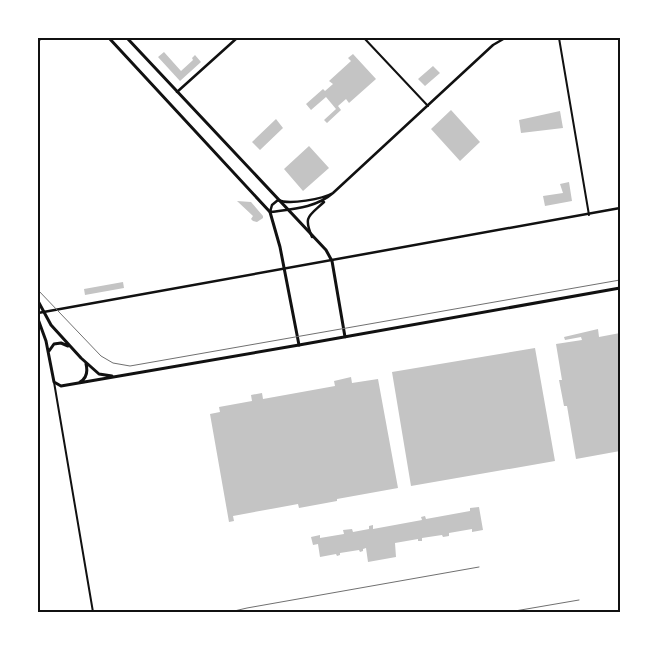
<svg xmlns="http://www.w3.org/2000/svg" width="658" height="650" font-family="Helvetica,sans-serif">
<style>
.building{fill:#c4c4c4}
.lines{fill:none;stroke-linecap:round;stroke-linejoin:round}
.minor{stroke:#111;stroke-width:2}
.tertiary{stroke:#111;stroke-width:2.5}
.secondary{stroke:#111;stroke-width:3}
.primary{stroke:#111;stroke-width:3}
.tram{stroke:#707070;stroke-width:1}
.rail{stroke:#707070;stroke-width:1}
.neatline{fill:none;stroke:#111;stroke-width:2}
</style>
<rect width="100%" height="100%" fill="#fff"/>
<path class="building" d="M164,52l17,19 12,-11 -1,-2 3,-3 6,7 -21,19 -22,-24z
M353,54l23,25 -27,24 -3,-4 -8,7 3,4 -14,13 -3,-3 12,-11 -10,-12 -15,13 -5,-6 17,-15 2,2 8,-7 -4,-3 22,-20 -3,-3z
M433,66l7,7 -15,13 -7,-7z
M451,110l29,32 -20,19 -29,-32z
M560,111l3,17 -42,5 -2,-13z
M276,119l7,9 -23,22 -8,-8z
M309,146l20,22 -26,23 -19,-22z
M569,182l3,19 -27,5 -2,-10 20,-3 -3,-9z
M237,201l14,1 12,14v2l-6,4 -4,-1 -2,-2 2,-3z
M123,282l1,6 -39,7 -1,-6z
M598,329l1,8 21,-4v118l-44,8 -9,-53h-3l-5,-26h3l-6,-36 26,-4 -1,-3 -16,3 -1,-3z
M535,348l20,113 -144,25 -19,-114z
M351,377l1,6 26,-4 20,109 -61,11v2l-38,7 -1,-4 -65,12 1,5 -5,1 -19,-108 10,-2 -1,-5 33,-6 -1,-6 11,-2 1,6 72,-13 -1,-5z
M479,507l4,23 -11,2v-3l-23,4v3l-6,1 -1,-2 -20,3v3h-4v-2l-23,4 1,14 -28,5 -2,-14 -3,1v2l-3,1 -1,-2 -19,3v2l-3,1 -1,-2 -16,3 -2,-13 -5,1 -2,-8 9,-2v3l24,-4 -1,-4 9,-1 1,3 16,-3v-3l4,-1v4l49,-9 -1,-3 4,-1 1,3 44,-8v-3z"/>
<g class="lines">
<path class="minor" d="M364,38l64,68
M559,38l30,177
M38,41l4,-3
M54,382l39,230"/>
<path class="tertiary" d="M177,92l60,-54
M333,193c-10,6 -44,12 -55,7l-6,5 -2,7c22,-3 46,-4 63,-19l160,-148 12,-7
M312,237c-9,-21 -3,-21 12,-35
M38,313l582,-105"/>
<path class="secondary" d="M38,301l13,24 30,33 18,16 13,2
M38,319l8,22 8,41 7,4 238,-41
M49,351l5,-7 7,-1 7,3
M80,382c7,-4 8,-10 6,-18"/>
<path class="primary" d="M109,38l161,174 10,35 19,98 321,-57
M127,38l199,212 6,11 13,76"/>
<path class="tram" d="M38,290l63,66 12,7 17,3 490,-86"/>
<path class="rail" d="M230,612l17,-4 232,-41
M509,612l70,-12"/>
</g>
<rect width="658" height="650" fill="none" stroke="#ffffff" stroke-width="78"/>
<rect x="39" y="39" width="580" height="572" class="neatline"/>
</svg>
